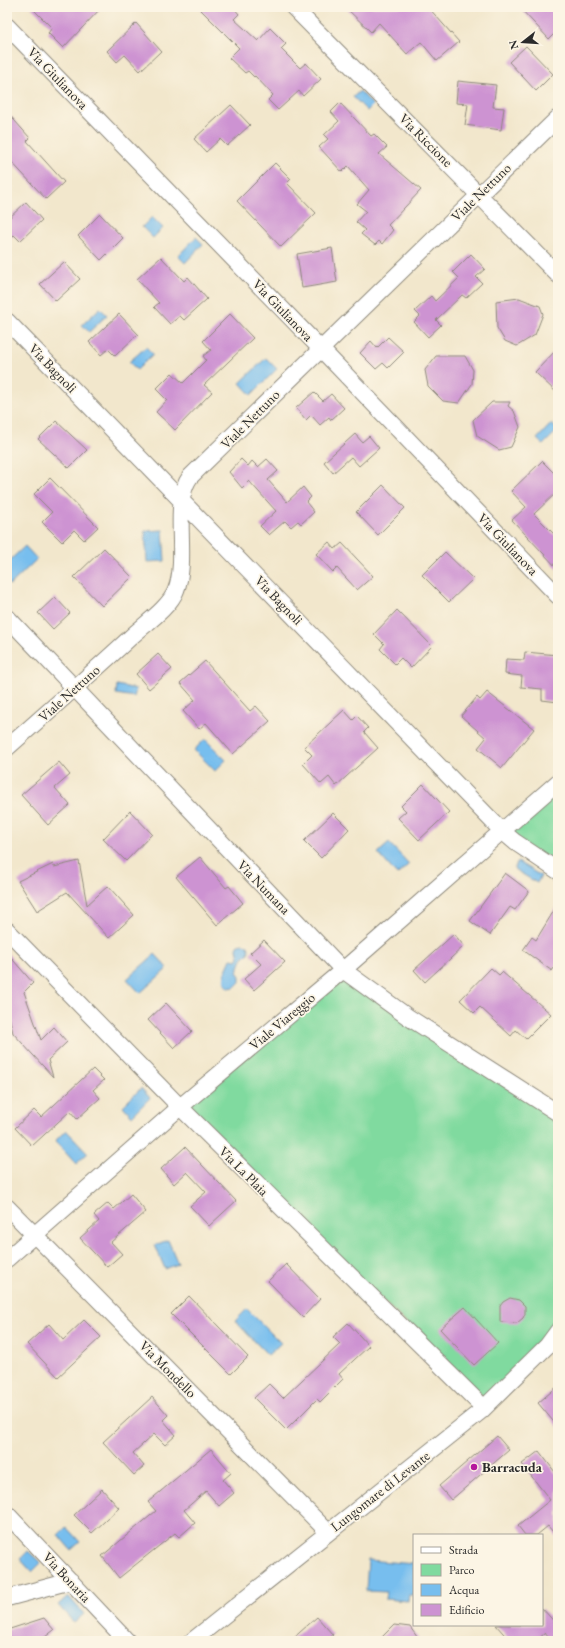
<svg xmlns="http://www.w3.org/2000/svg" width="565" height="1648" font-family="'EB Garamond',serif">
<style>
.green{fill:#80da9f;stroke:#568265}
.water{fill:#77beee;stroke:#51748c}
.building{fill:#cd93d2}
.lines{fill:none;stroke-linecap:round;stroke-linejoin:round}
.minor-casing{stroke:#8e897c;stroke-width:18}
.minor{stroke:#fff;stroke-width:16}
.poi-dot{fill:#b5179e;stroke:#fcf5e5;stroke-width:1.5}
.labels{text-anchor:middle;stroke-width:3.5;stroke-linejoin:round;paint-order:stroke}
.street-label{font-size:14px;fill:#2b2b2b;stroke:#fcf5e5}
.poi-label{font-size:14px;font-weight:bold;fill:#2b2b2b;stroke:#fcf5e5;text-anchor:start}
</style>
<rect width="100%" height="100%" fill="#fcf5e5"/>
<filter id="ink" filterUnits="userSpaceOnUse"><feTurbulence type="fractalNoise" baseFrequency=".025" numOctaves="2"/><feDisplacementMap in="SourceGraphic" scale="8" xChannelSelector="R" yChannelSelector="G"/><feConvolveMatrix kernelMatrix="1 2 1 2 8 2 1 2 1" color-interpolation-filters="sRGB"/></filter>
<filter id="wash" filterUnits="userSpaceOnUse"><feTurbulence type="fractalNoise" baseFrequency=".012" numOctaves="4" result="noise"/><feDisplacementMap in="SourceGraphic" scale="16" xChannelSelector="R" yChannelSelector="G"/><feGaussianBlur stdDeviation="0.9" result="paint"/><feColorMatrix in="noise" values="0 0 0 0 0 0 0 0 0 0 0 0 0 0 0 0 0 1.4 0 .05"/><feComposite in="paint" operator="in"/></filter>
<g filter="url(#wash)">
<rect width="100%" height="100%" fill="#f2e7cc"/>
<path class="green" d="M558,782v86l-56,-37z
M343,970l215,142v219l-68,72 -310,-296z"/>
<path class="water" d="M360,91l13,14 -6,6 -14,-14z
M152,217l11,11 -10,10 -11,-11z
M196,237l7,7 -18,19 -7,-7z
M100,308l7,7 -18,17 -7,-7z
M146,347l7,7 -16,16 -8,-8z
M266,358l11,11 -26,26 -11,-12z
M551,424l7,6 -15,15 -6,-6z
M163,530l2,31 -18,1 -2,-31z
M25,546l12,13 -27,26 -3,-3v-19z
M117,685l19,4 -2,8 -18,-3z
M205,739l21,21 -11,11 -21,-21z
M389,843l20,21 -12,11 -19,-22z
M518,862l23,14 -4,7 -23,-14z
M243,944l5,1 1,4 -1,5 -5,3 -6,15 3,4v6l-5,5 -7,1c-8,-9 -1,-19 3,-29l6,1 2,-3 -2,-9 1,-3z
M155,954l13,14 -28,25 -13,-14z
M141,1088l9,10 -18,18 -9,-10z
M66,1130l22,23 -12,11 -21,-23z
M168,1240l10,24 -13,5 -10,-24z
M247,1309l34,34 -13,12 -33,-34z
M66,1527l14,15 -9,8 -13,-15z
M28,1551l13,12 -9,9 -12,-13z
M368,1560l46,4v31h-5l-1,6 -23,-2 1,-7 -20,-1z
M68,1596l16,18 -10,9 -16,-18z"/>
<g id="blocks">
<path class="building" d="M31,7h71l-39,41 -15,-15 4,-5z
M198,7h35l6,7 -5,5 24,22 12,-13 16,16 -5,5 19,19 6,-5 15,16 -18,17 -4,-5 -21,19 -10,-10 5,-5 -18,-19 -1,1 -6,-6 -3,2 -16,-15 10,-10z
M345,7h83l31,35 -22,19 -16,-19 -14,12 -28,-31 -8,9z
M519,7h34l5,5v18l-9,9z
M136,23l25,28 -21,20 -15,-16 -8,7 -10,-11z
M526,46l27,28 -17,17 -27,-29z
M458,81l38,4 -3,22 11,1 -3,22 -36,-5 3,-21 -12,-1z
M340,103l31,33 3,-2 13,13 -8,7 42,36 -33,35 5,5 -11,14 -3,-3 -4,4 -14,-11 4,-4 -9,-8 10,-11 -9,-7 12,-14 -21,-24 -6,6 -23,-25 9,-8 -4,-4 15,-14 -8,-9z
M231,105l19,20 -23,21 -7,-7 -14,13 -12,-13z
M7,112l23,26 -3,3 37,41 -18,17 -39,-42z
M275,163l16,16 -4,4 29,30 -35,34 -44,-46z
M26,202l16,18 -22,21 -6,-6 -7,6v-21z
M100,214l23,24 -22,22 -23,-24z
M332,248l5,34 -35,6 -5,-34z
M471,254l14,15 -9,8 6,6 -16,15 -4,-3 -26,25 5,5 -13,12 -14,-15 6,-6 -5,-5 16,-15 4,5 24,-23 -6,-6z
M161,257l23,24 4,-4 19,22 -23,21 -4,-4 -10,8 -16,-17 5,-4 -22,-24z
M64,262l16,17 -24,22 -16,-17z
M519,298l21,8 3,8 -8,21 -18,11 -12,-5 -8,-13 -1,-27z
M119,314l19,20 -23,22 -7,-7 -7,6 -12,-13z
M230,314l23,24 -49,47 8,7 -37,38 -19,-18 11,-12 -11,-11 16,-16 11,10 23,-23 -3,-4 8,-6 -8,-9z
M388,337l16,15 -16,16 -5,-5 -7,6 -16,-16 11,-12 6,7z
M558,348v46l-23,-22z
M436,356h29l8,14 -1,14 -13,19 -16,-2 -15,-15 -3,-16z
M314,392l9,9 8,-7 13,14 -13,12 -2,-3 -9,8 -9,-10 -5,5 -10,-12z
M492,402h18l-2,4 6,5 6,16 -9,20 -12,3 -22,-14 -4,-16z
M56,421l31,29 -18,18 -31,-29z
M355,434l7,8 7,-6 10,12 -20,18 -8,-9 -18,16 -9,-11z
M241,459l7,7 4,-5 6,6 9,-8 11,12 -10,9 19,22 16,-15 8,10 -5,5 8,10 -13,12 -3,-3 -7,6 -6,-6 -16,14 -9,-9 16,-15 -27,-30 -7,7 -13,-16z
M542,461l16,16v14l-24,23 24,24v31l-46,-49 14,-13 -15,-16z
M50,478l48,49 -14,13 -10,-10 -12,12 -20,-20 10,-10 -18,-18z
M383,485l22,23 -27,27 -22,-23z
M329,542l6,7 7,-6 31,33 -16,14 -20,-22 -4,4 -17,-18z
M104,548l28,29 -30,29 -28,-29z
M445,552l28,27 -24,23 -27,-27z
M55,597l15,16 -17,16 -15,-16z
M397,610l35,36 -21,22 -10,-10 -6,6 -15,-15 4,-5 -10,-10z
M525,652l33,3v47l-16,-2v-11l-21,-2 1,-11 -17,-2 1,-15 18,1z
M158,654l14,15 -23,20 -13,-15z
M205,661l45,50 6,-5 14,15 -37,33 -27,-31 -7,6 -16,-18 12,-11 -15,-17z
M487,692l47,37 -32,39 -24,-20 8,-10 -25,-22 16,-19 3,3z
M344,710l9,10 4,-4 11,12 -4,4 14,16 -42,38 -7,-9 -8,7 -18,-20 9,-9 -8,-8z
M59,762l11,13 -15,13 15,17 -22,20 -27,-30z
M423,784l26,28 -30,28 -21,-22 8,-7 -5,-5z
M130,811l22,23 -26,27 -23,-22z
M333,813l16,16 -28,29 -17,-17z
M200,857l26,31 3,-2 14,17 -26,22 -41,-48z
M79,861l8,44 21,-19 26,29 -25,23 -42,-46 -30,19 -19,-30 35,-17 1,3z
M505,873l24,18 -14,19 -5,-3 -20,28 -20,-14z
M558,904v58l-6,9 -29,-21 9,-13 4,3z
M454,934l10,12 -39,36 -11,-12z
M264,940l21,22 -31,28 -10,-11 17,-15 -11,-11z
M7,953l26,30 -9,9 17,48 13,-13 13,15 -19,18 5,17 -40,-44 -6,-25z
M491,968l8,7 3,-3 49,42 -25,25 -10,-9 -5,6 -31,-29 -6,6 -14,-13z
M166,1003l26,28 -18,17 -26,-28z
M93,1069l11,11 -11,10 7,8 -23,21 -7,-8 -38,35 -17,-18 19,-18 7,7z
M185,1147l51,54 -27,25 -19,-20 16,-14 -19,-20 -13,12 -13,-15z
M131,1194l15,18 -35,30 11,12 -15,13 -27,-29 19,-17 -5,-6 14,-12 6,6z
M286,1264l34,35 -17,18 -35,-36z
M189,1296l59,61 -17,17 -60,-60z
M510,1298l9,2 6,6v8l-2,4 -6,5 -17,-1v-16l3,-4z
M465,1307l33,36 -24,22 -34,-36z
M84,1320l17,17 -43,40 -31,-33 22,-20 14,16z
M348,1323l21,23 -30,28 4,5 -23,23 -3,-3 -31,31 -32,-32 15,-14 14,14 57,-54 -7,-7z
M558,1386v41l-20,-24z
M152,1397l16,18 -5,5 13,15 -11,10 -11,-11 -21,19 11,13 -10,9 -31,-33z
M497,1436l12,14 -58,50 -12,-14z
M211,1449l20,24 -8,7 11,13 -15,13 -13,-15 -22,19 11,13 -16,14 -4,-4 -56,45 -17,-22 54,-45 -8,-9z
M539,1451l19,25v62l-10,-12 -11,9h-12l-7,-9 32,-26 -28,-36z
M102,1489l17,19 -27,25 -18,-18z
M542,1608l16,18v15h-7l-6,-8 -9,8h-26l-14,-16h46z
M317,1617l16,18 -7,6h-36z
M44,1618l10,12 -14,11h-33v-11z
M394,1625l16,2 10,14h-42z"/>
</g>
</g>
<g filter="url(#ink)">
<use href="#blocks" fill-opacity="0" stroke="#8e897c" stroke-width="1"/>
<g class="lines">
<defs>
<path id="minor" d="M293,7l265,268
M7,26l314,323 237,247
M7,321l495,510 13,11 43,29
M7,617l336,353 65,47 150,96
M7,748c42,-37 84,-74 125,-112 13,-12 38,-29 44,-46 13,-32 -5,-87 14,-113l368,-359
M7,930l173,177 304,301
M7,1207l321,325
M7,1259l173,-152 163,-137 215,-188
M7,1514l120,127
M7,1598l64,-17
M192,1641l289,-230 66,-65 11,-15"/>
</defs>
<use href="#minor" class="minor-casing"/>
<use href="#minor" class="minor"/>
</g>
</g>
<circle class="poi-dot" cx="474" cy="1467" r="4"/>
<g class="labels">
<g class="street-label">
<text transform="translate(58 78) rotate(46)" y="5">Via Giulianova</text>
<text transform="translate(426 140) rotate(45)" y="5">Via Riccione</text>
<text transform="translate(481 192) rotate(-44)" y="5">Viale Nettuno</text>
<text transform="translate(283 310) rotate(46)" y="5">Via Giulianova</text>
<text transform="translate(53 368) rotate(46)" y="5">Via Bagnoli</text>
<text transform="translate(250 419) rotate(-45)" y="5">Viale Nettuno</text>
<text transform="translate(508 544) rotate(46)" y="5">Via Giulianova</text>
<text transform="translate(279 600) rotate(46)" y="5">Via Bagnoli</text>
<text transform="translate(69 693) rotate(-42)" y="5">Viale Nettuno</text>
<text transform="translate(264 887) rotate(46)" y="5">Via Numana</text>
<text transform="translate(282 1021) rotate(-40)" y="5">Viale Viareggio</text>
<text transform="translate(244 1171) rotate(45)" y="5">Via La Plaia</text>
<text transform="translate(168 1369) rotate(45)" y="5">Via Mondello</text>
<text transform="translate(380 1491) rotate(-38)" y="5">Lungomare di Levante</text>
<text transform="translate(67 1577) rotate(47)" y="5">Via Bonaria</text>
</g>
<g class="poi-label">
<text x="482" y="1472">Barracuda</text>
</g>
</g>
<rect width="565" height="1648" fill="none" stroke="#fcf5e5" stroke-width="24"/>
<rect x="413" y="1534" width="130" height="92" fill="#fcf5e5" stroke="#a8a49b"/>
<rect x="421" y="1547" width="20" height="6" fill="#ffffff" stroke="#a8a49b"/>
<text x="449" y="1554" font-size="12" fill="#2b2b2b">Strada</text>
<rect x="421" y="1564" width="20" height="12" fill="#80da9f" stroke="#a8a49b"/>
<text x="449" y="1574" font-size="12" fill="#2b2b2b">Parco</text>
<rect x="421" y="1584" width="20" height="12" fill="#77beee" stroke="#a8a49b"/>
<text x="449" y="1594" font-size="12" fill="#2b2b2b">Acqua</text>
<rect x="421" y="1604" width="20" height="12" fill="#cd93d2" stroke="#a8a49b"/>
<text x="449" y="1614" font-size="12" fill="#2b2b2b">Edificio</text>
<g transform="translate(523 42) rotate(253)" stroke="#fcf5e5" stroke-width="3" paint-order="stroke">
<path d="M0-3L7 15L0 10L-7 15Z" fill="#2b2b2b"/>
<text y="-6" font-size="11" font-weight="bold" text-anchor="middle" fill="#2b2b2b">N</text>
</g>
</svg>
